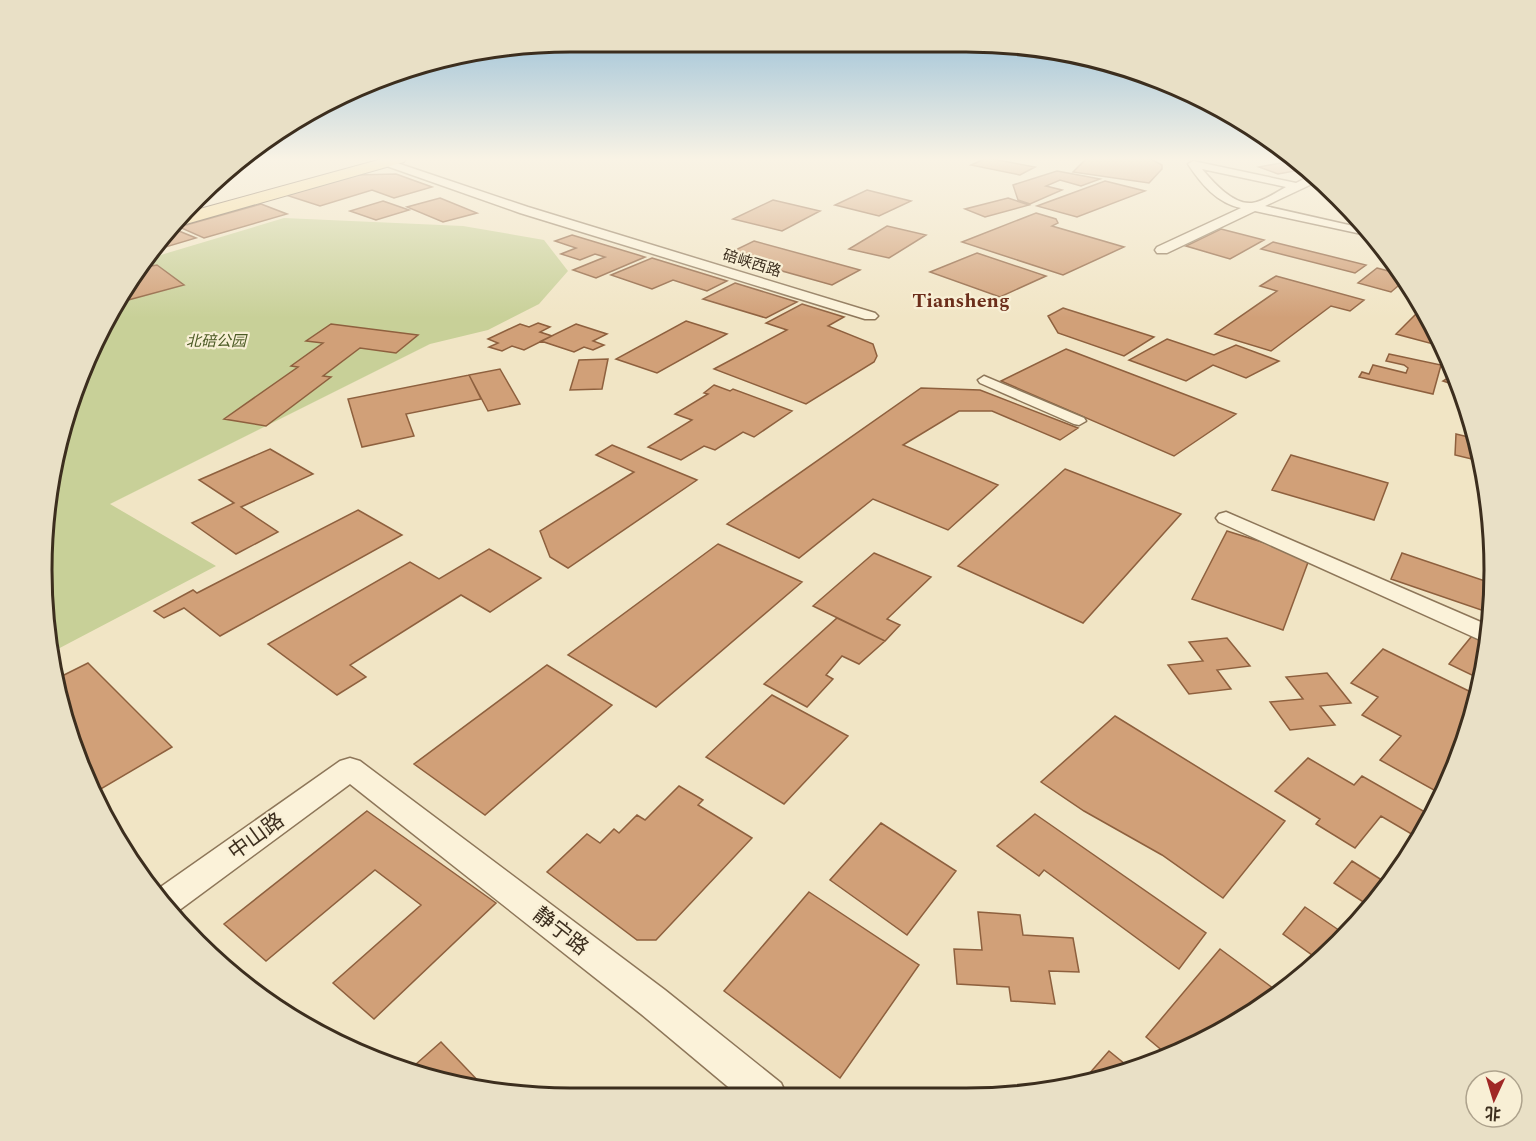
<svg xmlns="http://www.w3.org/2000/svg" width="1536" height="1141" font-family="Spectral,'Noto Sans SC',serif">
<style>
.green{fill:#c8d098}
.building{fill:#d1a078;stroke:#8e603e;stroke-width:1.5}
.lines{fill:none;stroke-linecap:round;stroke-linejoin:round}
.pedestrian-casing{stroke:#8d7659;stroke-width:3}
.minor-casing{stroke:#8d7659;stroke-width:3}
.primary-casing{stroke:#5b442e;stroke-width:2}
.pedestrian{fill:#fbf2d9;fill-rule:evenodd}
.minor{fill:#fbf2d9;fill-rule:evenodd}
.primary{fill:#f6dc9b;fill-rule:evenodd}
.labels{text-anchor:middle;stroke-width:4.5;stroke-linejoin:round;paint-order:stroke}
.far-street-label{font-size:15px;fill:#3c2e1e;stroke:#f8efd5}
.far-park-label{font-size:15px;font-style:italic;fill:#4b5a24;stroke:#f8efd5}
.far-district-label{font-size:20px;font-weight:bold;fill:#6c2e1b;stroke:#f8efd5}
.near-street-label{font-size:21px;fill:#3c2e1e;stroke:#f8efd5}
.rim{fill:none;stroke:#3c2e1e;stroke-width:3}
</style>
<rect width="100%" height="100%" fill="#f1e5c5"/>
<path class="green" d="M284,218l179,8 81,14 24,31 -29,33 -51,26 -58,14 -320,160 106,62 -162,85 -11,-46 9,-137 45,-132 57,-79z"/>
<path class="building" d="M984,159h8l43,8 -15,8 -49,-10z
M1086,159h65l11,6v4l-13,14 -76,-11z
M1291,161l9,9 -22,4 -19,-7z
M1057,171l43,8 -19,7 -21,-6 -14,6 16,4 -32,14 -12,-4 -5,-15z
M396,174l36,13 -38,11 -22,-8 -52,16 -34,-11 69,-20z
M1105,181l40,10 -68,26 -40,-11z
M867,190l44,11 -32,15 -44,-11z
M440,198l37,15 -34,9 -36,-15z
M1008,198l21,7 -44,12 -20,-8z
M773,200l47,11 -38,20 -49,-12z
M383,201l26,9 -33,10 -26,-9z
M261,204l26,10 -83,24 -25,-11z
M1036,213l20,6 2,4 -6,3 72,21 -61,28 -101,-33z
M887,226l39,9 -37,23 -40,-9z
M174,229l22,9 -37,11z
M1221,229l43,11 -34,19 -44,-13z
M572,235l73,22 -49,21 -23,-8 32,-13 -10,-3 -15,6 -19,-6 15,-6 -21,-7z
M754,241l106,29 -28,15 -107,-30z
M1273,242l93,23 -11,8 -94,-24z
M977,253l69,23 -46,21 -70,-25z
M652,258l75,23 -20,10 -34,-11 -21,9 -41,-14z
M157,265l27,20 -63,17 25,-35z
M1377,268l23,6 5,6 -14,12 -33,-9z
M1276,276l88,24 -14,11 -19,-5 -60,45 -56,-17 62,-43 -17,-5z
M735,283l62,19 -31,16 -63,-19z
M802,304l42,13 -16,9 45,18 4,12 -3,6 -68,42 -92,-35 73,-39 -21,-7z
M1063,308l91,29 -30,19 -66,-23 -10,-17z
M1422,308l17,29 -6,7 -37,-10z
M686,321l41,13 -70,39 -41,-14z
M538,323l12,4 -10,5 12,4 -28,14 -12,-4 -10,5 -13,-4 9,-4 -10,-4 32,-15 9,3z
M331,324l87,11 -22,18 -36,-5 -37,28 8,1 -65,49 -42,-7 74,-52 -7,-1 32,-23 -17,-2z
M576,324l31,10 -14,7 11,4 -11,5 -9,-3 -10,5 -33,-11z
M1167,339l47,16 22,-10 43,16 -33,17 -33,-13 -27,16 -57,-21z
M1066,349l170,65 -62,42 -173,-75z
M1389,354l52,11 -8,29 -74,-17 3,-5 7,2 4,-9 33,8 2,-5 -4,-3 -18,-4z
M608,359l-6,30 -32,1 9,-30z
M500,369l20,35 -32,7 -19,-36z
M1454,374l4,12 -15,-5z
M469,375l12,24 -75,15 8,22 -52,11 -14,-48z
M714,385l16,6 3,-2 59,22 -38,26 -11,-5 -28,18 -11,-4 -23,14 -33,-13 44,-27 -17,-6 33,-20 -4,-1z
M921,388l59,2 98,38 -18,12 -68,-29h-33l-56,34 95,40 -50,45 -75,-31 -74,59 -72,-34z
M1456,434l21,5 3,22 -25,-6z
M612,445l85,35 -129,88 -18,-11 -10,-26 94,-59 -38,-17z
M270,449l43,25 -72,33 37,25 -42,22 -44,-31 42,-20 -35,-23z
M1291,455l97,28 -14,37 -102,-30z
M1065,469l116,45 -98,109 -125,-57z
M1485,507h3l5,31 -8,-2z
M358,510l44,25 -182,101 -36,-28 -20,10 -10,-7 39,-21 4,3z
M1227,531l83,26 -27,73 -91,-31z
M718,544l84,38 -146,125 -88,-52z
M489,549l52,29 -51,34 -29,-17 -111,70 16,12 -29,18 -69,-51 142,-82 29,17z
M874,553l57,24 -44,42 13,6 -15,16 -72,-35z
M1402,553l89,30 -1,30 -99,-34z
M837,618l48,23 -26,23 -17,-8 -16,19 7,4 -26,28 -43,-23z
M1476,631l14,6 -10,42 -31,-15z
M1227,638l23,28 -33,4 14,19 -42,5 -21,-29 35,-4 -14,-19z
M1383,649l94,46 -11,46 -25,53 -61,-34 21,-24 -39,-21 16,-18 -27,-14z
M88,663l84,84 -78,46 -12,-21 -22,-95z
M547,665l65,40 -127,110 -71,-51z
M1327,673l24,30 -31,3 15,19 -45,5 -20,-28 33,-3 -17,-22z
M772,695l76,41 -64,68 -78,-47z
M1115,716l170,105 -62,77 -61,-43 -78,-44 -43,-29z
M1308,758l46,27 8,-9 70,40 -9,19 -3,4 -39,-23 -26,32 -39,-24 4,-5 -45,-28z
M679,786l24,14 -5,5 54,33 -96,102h-19l-90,-68 40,-38 13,9 14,-14 5,4 18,-18 8,5z
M367,811l129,92 -122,116 -41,-36 88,-78 -46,-35 -109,91 -42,-37z
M1035,814l171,119 -27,36 -135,-99 -5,6 -42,-30z
M881,823l75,48 -49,64 -77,-55z
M1352,861l36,23 -17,23 -37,-24z
M809,892l110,73 -79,113 -116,-87z
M1305,907l41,28 -27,25 -36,-26z
M978,912l42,3 3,20 50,3 6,34 -30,-1 6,33 -44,-3 -2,-14 -52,-3 -3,-35 28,1z
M1220,949l61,45 -111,63 -24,-20z
M441,1042l44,46 -78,-16z
M1109,1051l22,18 -49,13z"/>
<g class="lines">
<defs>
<path id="pedestrian" d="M984,376l100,42 2,3 -7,4 -5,-1 -94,-41 -2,-3z"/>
<path id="minor" d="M385,159l143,48 347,106 3,3 -3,3h-10l-345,-106 -139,-49v-4z
M1193,161l103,22 12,-6 6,6 -49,23 97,22 9,8 -116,-25 -88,42h-10l-2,-3 2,-3 84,-39c-24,-5 -40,-24 -53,-44zM1202,169l84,18c-9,5 -24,15 -34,16 -19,2 -39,-21 -50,-34z
M1226,512l264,114 -1,18 -270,-122 -3,-4 3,-4z
M350,758l10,3 305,229 116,93 6,13h-48l-98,-82 -291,-230 -176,130 -2,1 -20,-22 188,-132z"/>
<path id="primary" d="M382,159h24l-2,3 -218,62 -9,1 8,-12z"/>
</defs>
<use href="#pedestrian" class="pedestrian-casing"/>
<use href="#minor" class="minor-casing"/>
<use href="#primary" class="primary-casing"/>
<use href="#pedestrian" class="pedestrian"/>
<use href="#minor" class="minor"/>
<use href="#primary" class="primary"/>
</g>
<linearGradient id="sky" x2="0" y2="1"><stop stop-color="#8ebad6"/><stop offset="0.5" stop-color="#f9f3e5"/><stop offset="1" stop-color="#f9f3e5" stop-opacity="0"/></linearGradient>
<rect width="1536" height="318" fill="url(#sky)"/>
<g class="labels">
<g class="far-street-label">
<text transform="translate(752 263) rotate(17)" y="5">碚峡西路</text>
</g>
<g class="far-park-label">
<text x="216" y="346">北碚公园</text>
</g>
<g class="far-district-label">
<text x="961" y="307">Tiansheng</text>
</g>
<g class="near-street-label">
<text transform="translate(256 836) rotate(-36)" y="7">中山路</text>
<text transform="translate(561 931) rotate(38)" y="7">静宁路</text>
</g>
</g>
<path d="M0 0H1536V1141H0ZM570 52H966A518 518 0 0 1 1484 570V570A518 518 0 0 1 966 1088H570A518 518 0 0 1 52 570V570A518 518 0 0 1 570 52Z" fill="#e9e0c6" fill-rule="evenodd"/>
<path class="rim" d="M570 52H966A518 518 0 0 1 1484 570V570A518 518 0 0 1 966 1088H570A518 518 0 0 1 52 570V570A518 518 0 0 1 570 52Z"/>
<g transform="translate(1494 1099) rotate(184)"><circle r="28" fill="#f8efd5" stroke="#ada28c" stroke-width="1.5"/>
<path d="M0-4.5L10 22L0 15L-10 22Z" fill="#a02826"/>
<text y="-9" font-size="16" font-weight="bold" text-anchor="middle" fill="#3c2e1e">北</text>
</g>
</svg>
